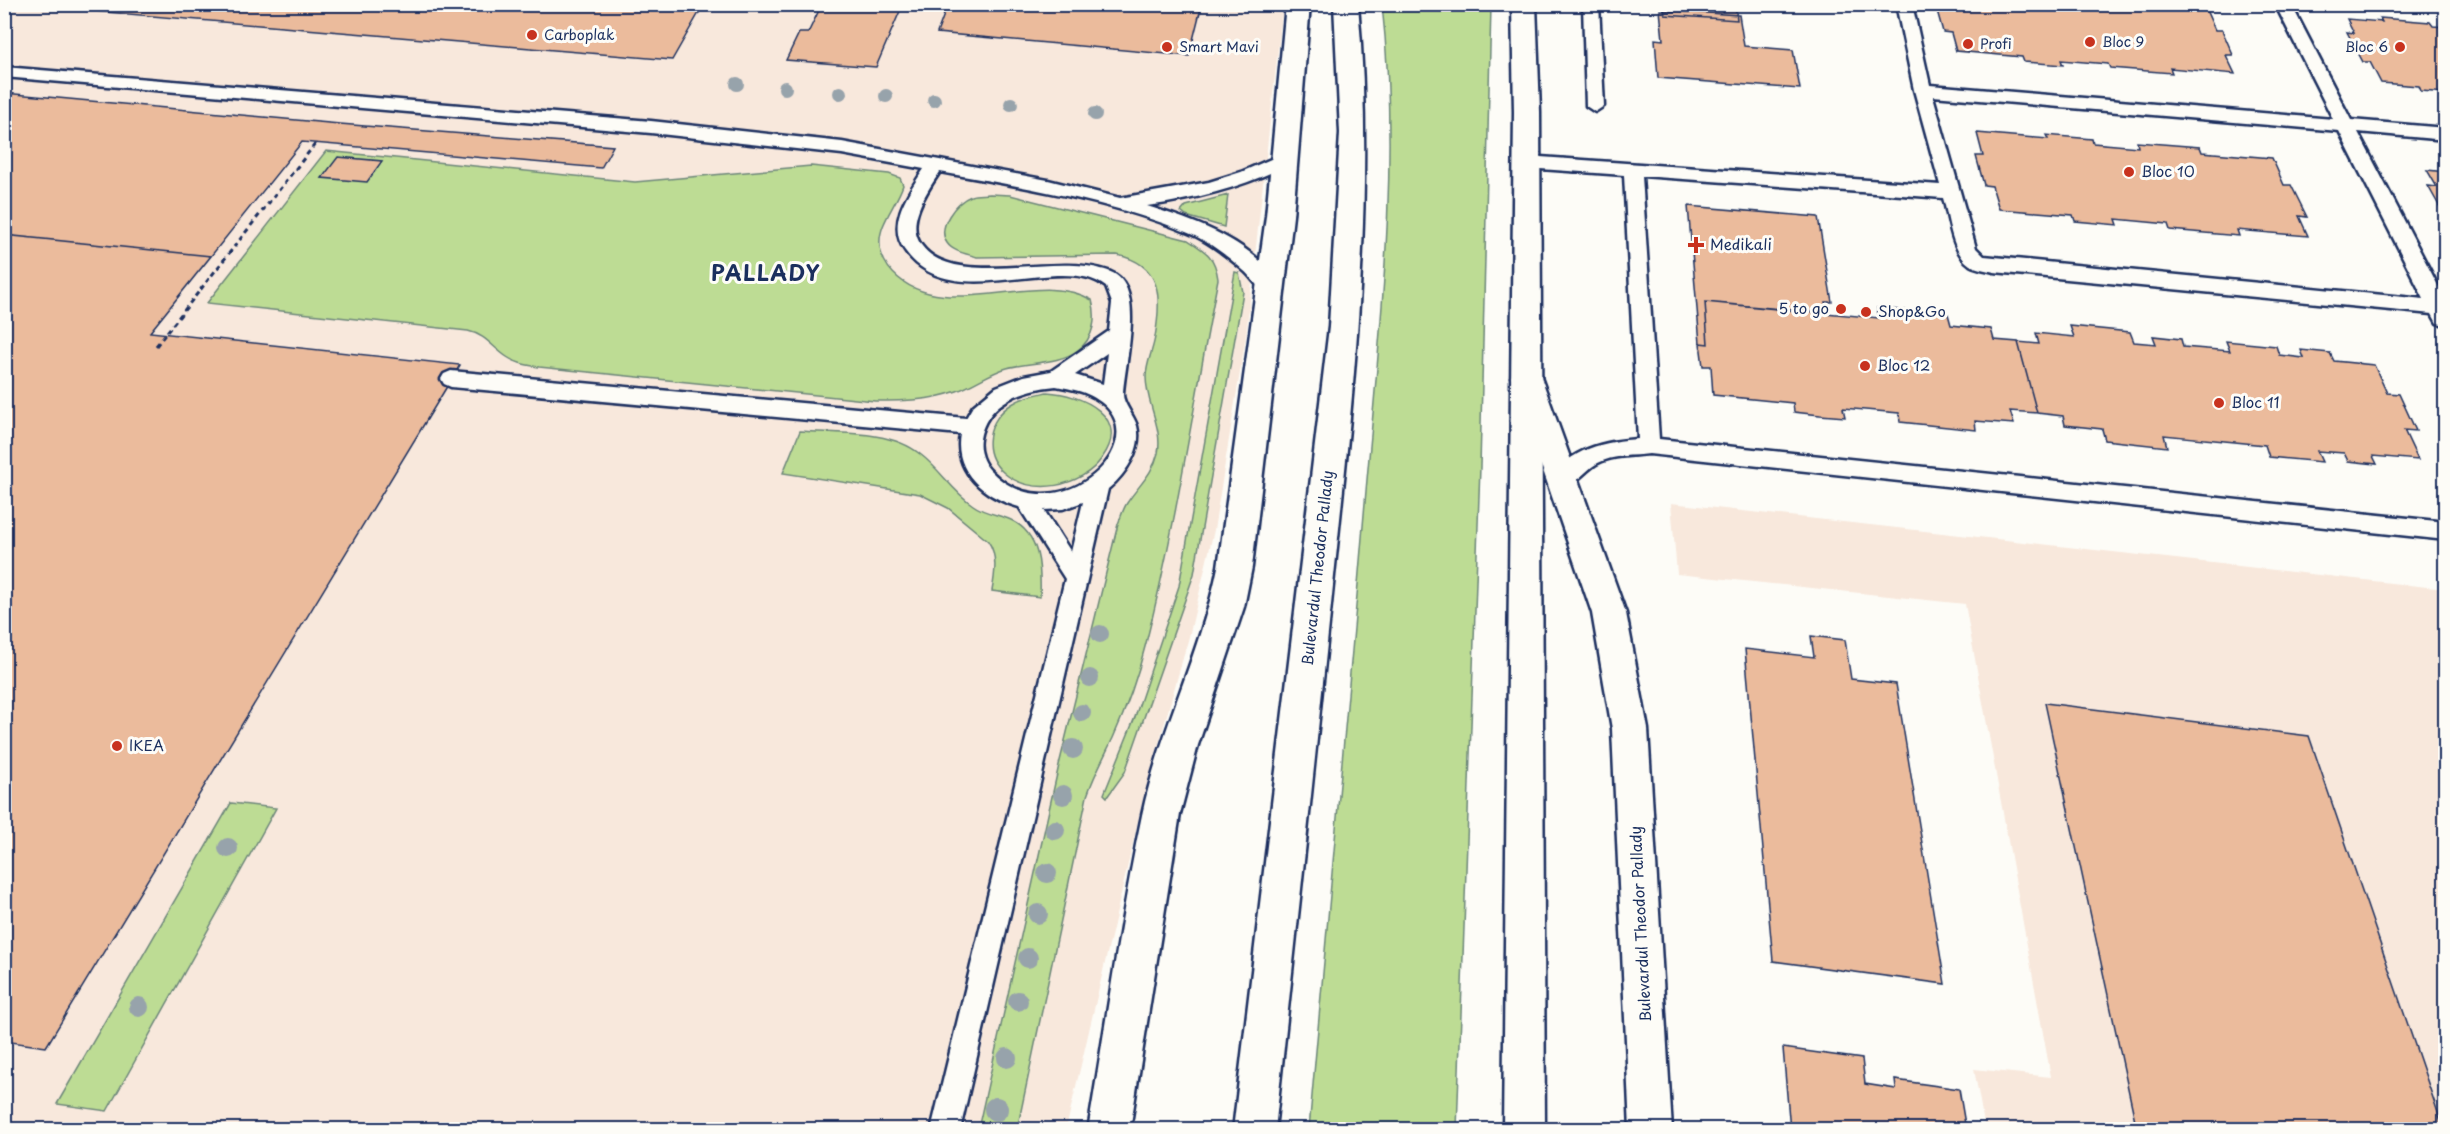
<svg xmlns="http://www.w3.org/2000/svg" width="2450" height="1134" font-family="'Playpen Sans',sans-serif">
<style>
.built{fill:#f8e8dc}
.green{fill:#bddc94;stroke:#6c8679;stroke-width:1.5}
.building{fill:#ebbb9c;stroke:#1b2f5e;stroke-width:1.5}
.lines{fill:none;stroke-linecap:round;stroke-linejoin:round}
.lane-casing{stroke:#1b2f5e;stroke-width:5}
.secondary-casing{stroke:#1b2f5e;stroke-width:5}
.primary-casing{stroke:#1b2f5e;stroke-width:5}
.path{stroke:#1b2f5e;stroke-width:3;stroke-dasharray:5 4;stroke-linecap:butt}
.lane{fill:#fdfcf7;fill-rule:evenodd}
.secondary{fill:#fdfcf7;fill-rule:evenodd}
.primary{fill:#fdfcf7;fill-rule:evenodd}
.tree{fill:#97a3ab}
.poi-dot{fill:#c8321e;stroke:#fdfcf7;stroke-width:2}
.labels{text-anchor:middle;stroke-width:6;stroke-linejoin:round;paint-order:stroke}
.far-poi-label{font-size:14px;fill:#1b2f5e;stroke:#fdfcf7;text-anchor:start}
.poi-label{font-size:15px;fill:#1b2f5e;stroke:#fdfcf7;text-anchor:start}
.street-label{font-size:15px;fill:#1b2f5e;stroke:#fdfcf7}
.district-label{font-size:21px;font-weight:bold;letter-spacing:1.5px;fill:#1b2f5e;stroke:#fdfcf7}
</style>
<rect width="100%" height="100%" fill="#fdfcf7"/>
<filter id="ink" filterUnits="userSpaceOnUse"><feTurbulence type="fractalNoise" baseFrequency=".0167" numOctaves="2"/><feDisplacementMap in="SourceGraphic" scale="12" xChannelSelector="R" yChannelSelector="G"/><feConvolveMatrix kernelMatrix="1 2 1 2 8 2 1 2 1" color-interpolation-filters="sRGB"/></filter>
<g filter="url(#ink)">
<path class="built" d="M5,5h1278l-37,331 -32,194 -25,107 -45,159 -78,333 -1061,1z
M1671,503l774,86v540h-460l-11,-60 77,8 -86,-473 -288,-30z"/>
<path class="green" d="M1382,5h109l-11,462 -23,662h-148c19,-212 39,-425 57,-638 14,-160 34,-326 16,-486z
M326,151l309,31 176,-16 78,8 11,4 3,7c-6,19 -25,39 -23,60 0,10 7,22 13,28 51,53 146,-6 199,27 5,18 2,38 -14,50 -18,14 -49,12 -71,18 -18,5 -33,17 -50,23 -28,10 -54,10 -82,10l-336,-34c-11,-2 -22,-3 -32,-10 -15,-10 -21,-22 -39,-26l-261,-28z
M990,194l20,1 178,45c19,12 27,17 30,39 -24,121 -41,244 -72,364 -8,32 -19,64 -33,95 -9,19 -19,37 -26,58l-70,334 -39,-1 81,-364 59,-241c3,-7 5,-15 9,-21 11,-17 26,-29 31,-50 5,-25 -12,-50 -12,-76 0,-13 7,-27 9,-40 7,-40 7,-73 -38,-82l-140,2c-9,-3 -24,-5 -30,-14 -11,-16 9,-41 24,-47 5,-2 13,-1 19,-2z
M1228,195l-4,32 -38,-11 -5,-4 5,-6z
M1235,272l4,1 4,19 -49,282 -69,198 -18,25 -3,-3 31,-77 44,-131z
M1047,392c35,2 85,25 55,66 -20,29 -70,39 -98,15 -24,-20 -17,-54 8,-69 11,-7 22,-9 35,-12z
M800,431c37,3 90,-2 120,23 20,15 32,37 53,51 12,9 25,9 38,15 30,14 30,49 29,77l-48,-6c3,-17 6,-36 -4,-50l-40,-33 -28,-14 -137,-21z
M231,803l45,5 -169,303 -50,-7z"/>
<path class="building" d="M87,4h617l-32,56 -591,-50z
M822,4h81l-27,63 -90,-7 13,-27h9z
M948,4h254l-13,52 -252,-23z
M1663,4h72l2,16 -72,-5z
M1943,4h199l64,6 9,20h7l11,25h-7l9,19 -65,-6 2,5 -62,-5 -2,-4 -47,-4 2,5 -39,-3 -2,-5 -66,-6 -5,-18 -8,-1 -7,-25 8,1z
M1660,10l79,5 5,31 49,4 7,39 -142,-11 -3,-39 8,1z
M2380,18l50,4 3,4 13,1v66l-25,-2 -2,-5 -38,-3 -11,-21h-7l-16,-30 7,1 -7,-14 35,3z
M4,93l336,31 273,22 -12,22 -299,-26 -91,114 -207,-21z
M1977,133l71,6 -2,-4 46,4 1,4 45,4 -1,-5 63,5 2,5 70,6 12,27h7l16,32 -8,-1 9,20 -71,-6 2,6 -69,-6 -2,-6 -52,-5 2,6 -43,-4 -2,-6 -74,-6 -7,-23 -8,-1 -8,-29h7z
M338,157l44,4 -15,21 -45,-4z
M2427,170l19,2v46l-18,-32 9,1z
M1688,206l130,11 14,85h-7l3,12 -123,-12 3,42 -8,-1z
M4,235l207,21 -61,76 310,33 -414,682 -42,-6z
M1705,302l174,16 -2,-10 71,6 3,11 40,4 3,11 24,2 19,71 -27,-2 4,13 -39,-3 1,9 -76,-8 -1,-9 -56,-5 2,9 -25,-2 -26,-3 -1,-9 -80,-8 -2,-29h-8l-3,-23 8,1z
M2070,326l60,6 4,10 22,2 -3,-8 28,3 2,8 47,4 -4,-10 50,5 3,9 25,3 -3,-8 29,3 4,8 40,4 13,28 12,1 17,37 -12,-1 14,30 -45,-4 4,8 -29,-3 -4,-8 -27,-2 5,11 -53,-5 -4,-12 -101,-10 3,12 -62,-7 -3,-11 -37,-4 -2,-9 -26,-3 -19,-71 21,2 -3,-11 38,4z
M1811,636l34,4 6,39 45,5 49,300 -172,-23 -28,-312 69,8z
M2045,703l264,33 135,394h-307z
M1783,1048l79,11 3,25 31,5 -1,-9 64,9 7,41h-176z"/>
<g class="lines">
<defs>
<path id="lane" d="M1583,4h16l5,102 -9,6 -9,-6z
M1896,4h16l18,81 403,34 -58,-115h16l60,116 95,8v12l-88,-8 88,169v24l-9,-2 -5,-9 -438,-42c-7,-2 -17,-3 -24,-7 -19,-13 -21,-47 -27,-67l-301,-22 17,263 787,83v18l-797,-86c-17,2 -36,1 -51,9 -15,8 -26,29 -44,23l-3,-6c16,-31 56,-39 87,-41l-14,-264 -98,-7 -9,-6 3,-4 6,-2 414,29 -26,-95zM1933,96l406,35 85,168 -440,-43 -8,-8z
M4,67l647,54 191,21 206,38 72,18 89,-16 32,-10 39,-17h12l3,4 -3,4c-46,23 -94,36 -145,43 47,15 108,35 135,82l-3,5c-5,1 -9,3 -13,0 -9,-5 -15,-17 -23,-23 -17,-15 -36,-30 -57,-38 -78,-32 -164,-45 -246,-60 -13,19 -36,52 -18,74 32,42 129,8 179,23 9,2 17,5 22,13 17,25 2,82 0,111 -1,10 11,22 14,33 6,23 -12,49 -29,63l-148,641h-29l134,-551 -46,-72c-33,-9 -66,-34 -59,-73l-509,-47 -7,-3 -3,-5 3,-5 7,-3 515,47 7,-12 23,-19 28,-11 27,-5 58,-40 3,-28 -6,-16c-44,-37 -153,29 -200,-35 -21,-27 2,-59 18,-83l-82,-15 -191,-21 -647,-56zM1107,353l-4,31 -28,-9zM1056,386c10,2 22,4 31,8 85,38 -28,146 -95,78 -9,-8 -14,-21 -12,-33 6,-37 43,-50 76,-53zM1083,502l-12,50 -27,-42 19,-1z"/>
<path id="secondary" d="M1286,4h24l-17,212 -41,351 -8,40 -46,138 -18,69 -50,316h-42c18,-105 32,-211 54,-315 18,-85 59,-163 76,-248l48,-351z
M1526,366l11,3 4,8 85,236 22,116 24,401h-42l-18,-401 -20,-116 -81,-236 4,-8z"/>
<path id="primary" d="M1334,4h24c17,192 -4,382 -24,572 -19,185 -39,369 -59,554h-42l96,-803 11,-194z
M1512,4h24l4,108 5,1018h-42l11,-1018z"/>
</defs>
<use href="#lane" class="lane-casing"/>
<use href="#secondary" class="secondary-casing"/>
<use href="#primary" class="primary-casing"/>
<path class="path" d="M156,346l160,-203"/>
<use href="#lane" class="lane"/>
<use href="#secondary" class="secondary"/>
<use href="#primary" class="primary"/>
</g>
<g class="tree">
<circle cx="737" cy="84" r="7"/>
<circle cx="785" cy="88" r="7"/>
<circle cx="840" cy="93" r="7"/>
<circle cx="886" cy="96" r="7"/>
<circle cx="934" cy="100" r="7"/>
<circle cx="1011" cy="104" r="7"/>
<circle cx="1095" cy="114" r="7"/>
<circle cx="1100" cy="634" r="9"/>
<circle cx="1090" cy="678" r="9"/>
<circle cx="1082" cy="713" r="9"/>
<circle cx="1073" cy="749" r="10"/>
<circle cx="1063" cy="795" r="10"/>
<circle cx="1055" cy="830" r="10"/>
<circle cx="228" cy="848" r="10"/>
<circle cx="1047" cy="873" r="10"/>
<circle cx="1038" cy="914" r="10"/>
<circle cx="1028" cy="958" r="10"/>
<circle cx="1018" cy="1001" r="10"/>
<circle cx="139" cy="1007" r="10"/>
<circle cx="1007" cy="1058" r="10"/>
<circle cx="996" cy="1109" r="12"/>
</g>
</g>
<g class="poi-dot">
<circle cx="532" cy="35" r="6"/>
<circle cx="2090" cy="42" r="6"/>
<circle cx="1968" cy="44" r="6"/>
<circle cx="1167" cy="47" r="6"/>
<circle cx="2400" cy="47" r="6"/>
<circle cx="2129" cy="172" r="6"/>
<path d="M1693 236h6v6h6v6h-6v6h-6v-6h-6v-6h6z"/>
<circle cx="1841" cy="309" r="6"/>
<circle cx="1866" cy="312" r="6"/>
<circle cx="1865" cy="366" r="6"/>
<circle cx="2219" cy="403" r="6"/>
<circle cx="117" cy="746" r="6"/>
</g>
<g class="labels">
<g class="far-poi-label">
<text x="544" y="40">Carboplak</text>
<text x="2102" y="47">Bloc 9</text>
<text x="1980" y="49">Profi</text>
<text x="1179" y="52">Smart Mavi</text>
<text x="2388" y="52" text-anchor="end">Bloc 6</text>
</g>
<g class="poi-label">
<text x="2141" y="177">Bloc 10</text>
<text x="1710" y="250">Medikali</text>
<text x="1829" y="314" text-anchor="end">5 to go</text>
<text x="1878" y="317">Shop&amp;Go</text>
<text x="1877" y="371">Bloc 12</text>
<text x="2231" y="408">Bloc 11</text>
<text x="129" y="751">IKEA</text>
</g>
<g class="street-label">
<text transform="translate(1318 568) rotate(-84)" y="5">Bulevardul Theodor Pallady</text>
<text transform="translate(1641 924) rotate(-93)" y="5">Bulevardul Theodor Pallady</text>
</g>
<g class="district-label">
<text x="766" y="281">PALLADY</text>
</g>
</g>
<rect width="2450" height="1134" fill="none" stroke="#fdfcf7" stroke-width="24"/>
<rect x="12" y="12" width="2426" height="1110" fill="none" stroke="#1b2f5e" stroke-width="2" filter="url(#ink)"/>
</svg>
